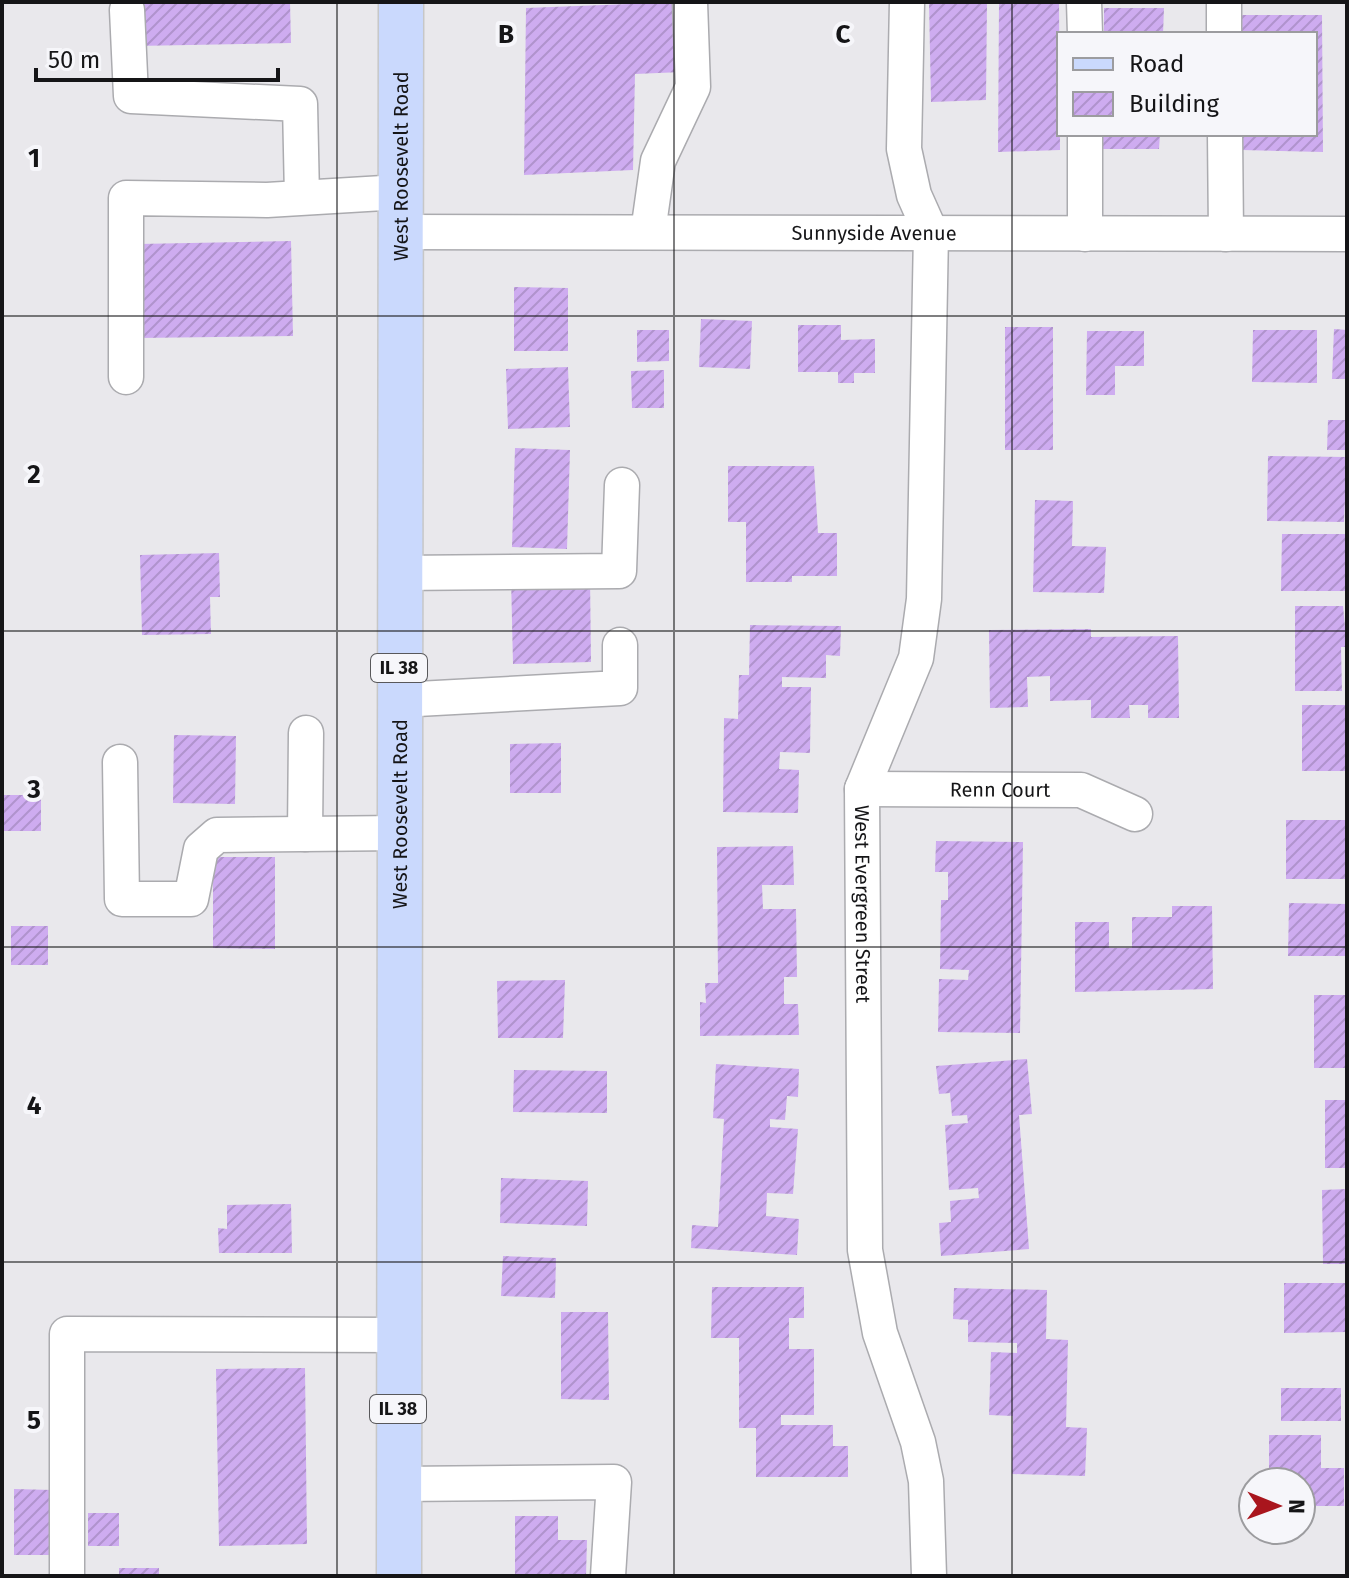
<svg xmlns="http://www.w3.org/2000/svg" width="1349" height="1578" font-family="'Fira Sans',sans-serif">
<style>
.building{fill:url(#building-hatch)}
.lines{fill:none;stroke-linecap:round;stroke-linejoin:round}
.minor-casing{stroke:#ababaf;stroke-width:37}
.major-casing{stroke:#c7c7c7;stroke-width:47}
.minor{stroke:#fff;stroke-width:34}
.major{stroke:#cad9fd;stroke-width:44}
.grid{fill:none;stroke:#151517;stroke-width:2;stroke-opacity:0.55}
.labels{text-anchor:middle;stroke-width:8;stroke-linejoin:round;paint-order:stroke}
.shield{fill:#f6f6fa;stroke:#58585b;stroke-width:2}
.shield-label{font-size:18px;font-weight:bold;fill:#151517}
.street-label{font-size:20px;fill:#151517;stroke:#f6f6fa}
.grid-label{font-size:26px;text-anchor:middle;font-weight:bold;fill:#151517;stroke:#f6f6fa;stroke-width:8;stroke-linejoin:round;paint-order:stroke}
</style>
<defs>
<pattern id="building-hatch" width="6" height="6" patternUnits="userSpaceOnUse" patternTransform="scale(2)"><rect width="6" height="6" fill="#ceacf0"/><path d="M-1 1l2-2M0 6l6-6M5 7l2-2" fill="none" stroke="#b093cd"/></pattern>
</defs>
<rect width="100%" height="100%" fill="#e9e8ec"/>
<path class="building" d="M136,2h154l1,41 -155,3z
M681,2l1,70 -47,2 -2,96 -109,5 2,-167z
M929,2h58l-1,98 -55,2z
M999,3l60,1 1,146 -62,2z
M1104,8h60l-1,26h-59z
M1241,15h81l1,137 -81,-2v-16h73v-100h-73z
M1102,134h58l-1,15h-57z
M291,241l2,95 -154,2 -1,-94z
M514,287l54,1v63h-54z
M701,319l51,2 -2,48 -51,-2z
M798,325h43v15l34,-1v34h-21v10h-16v-11h-40z
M1005,327h48v123h-48z
M1334,329l13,1v49h-15z
M637,330h32v31l-32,1z
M1253,330h64v53l-65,-1z
M1087,331h57v35h-29v29h-29z
M568,367l2,60 -62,2 -2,-60z
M664,370v38h-32l-1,-37z
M1328,420h19v30h-20z
M515,448l55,2 -3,99 -55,-2z
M1268,456l79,1 -3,65 -77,-1z
M728,466h86l4,67h19v43h-45v6h-46v-60h-18z
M1035,500l38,1 -1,45 34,1 -2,46 -71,-1z
M1282,534h65v57h-66z
M219,553l1,44h-10l1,37 -69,1 -2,-80z
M590,576l1,86 -78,2 -2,-87z
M1295,606h48l4,41h-6l1,44h-47z
M750,625l91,1 -1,30 -14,-1v23l-44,-1v10h29l-1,66 -30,-1 -1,17 20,1 -1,43 -75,-1 1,-94 14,1 1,-44h10z
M1091,629v8l87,-1 1,82h-31v-13h-19l1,13h-39v-18l-41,1v-25l-23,1 1,30 -38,1 -1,-78z
M1302,705h45v66h-45z
M174,735l62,1 -1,68 -62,-1z
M561,743v50h-51v-49z
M2,795h39v36h-39z
M1286,820h61v59h-61z
M936,841l87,1 -3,191 -82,-1 1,-53 29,1 1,-10 -29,-1 1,-69h7v-28h-13z
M793,846l1,39h-32l1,24h33l1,68h-13v27h14l1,31 -99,1v-34l6,1 -1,-20h13l-1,-136z
M213,857h62v92l-62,-1z
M1289,903l58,1v52h-59z
M1172,906h40l1,83 -138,3v-70h34v26h23v-31h40z
M11,926h37v39h-37z
M565,980l-2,58h-65l-1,-57z
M1314,995h33v73h-33z
M1027,1059l5,55 -13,1 10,134 -88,7 -2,-33 12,-1 -1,-21 29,-3 -1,-10 -29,2 -4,-65 23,-2 -1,-8 -15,1 -2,-23 -11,1 -3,-28z
M716,1064l83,5 -1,28 -11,-1 -2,24 -15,-1v8l28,2 -5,65 -26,-1 -1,23 33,3 -2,36 -106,-7 1,-23 26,2 6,-108 -11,-1z
M514,1070l93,1v42l-94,-1z
M1325,1100h22v68h-22z
M501,1178l87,3 -1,45 -87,-3z
M1347,1189v75h-24l-1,-74z
M291,1204l1,49h-73l-1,-25 9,1v-24z
M503,1256l53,2 -1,40 -54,-2z
M1284,1283h63v49l-63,1z
M712,1287h92v31h-15v31h25v66h-33v10h52v21h15v31h-92v-49h-17v-90h-28z
M954,1288l93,2 -1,49 22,1 -2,87 21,1 -2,48 -73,-2 1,-58 -24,-1 2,-63 26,1v-10l-49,-1v-22l-15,-1z
M561,1312h47l1,88 -48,-1z
M305,1368l2,176 -88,2 -3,-177z
M1281,1388h60v33h-60z
M1269,1435h52v33h23v38h-43v-24h-32z
M14,1489l39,1v65h-39z
M88,1513h31v33h-31z
M515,1516h43v24h29l-1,36h-71z
M119,1568h40v8h-40z"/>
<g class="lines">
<defs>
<g id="minor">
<path id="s1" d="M907,2l-3,147 10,46 17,38 -7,366 -8,59 -54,131 3,461 15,83 38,109 8,39 3,95"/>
<path d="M1084,2l1,32"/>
<path d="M1224,2v32"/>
<path d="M127,10l4,86 169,8 2,93"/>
<path d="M1085,134v100"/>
<path d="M1225,134l1,100"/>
<path id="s2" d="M400,232l947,2"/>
<path d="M648,232l10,-71 35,-74 -3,-85"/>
<path d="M126,377v-179l141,2 133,-8"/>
<path d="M399,573l220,-2 3,-86"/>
<path d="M399,700l221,-12v-43"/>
<path d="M120,762l2,137h69l10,-50 16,-14 183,-2"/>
<path id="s3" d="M862,789l219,1 54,24"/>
<path d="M305,834l1,-101"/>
<path d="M398,1484l216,-2 -6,94"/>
<path d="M67,1576v-242l332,1"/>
</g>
<g id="major">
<path id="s4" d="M399,1576l2,-1574"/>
</g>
</defs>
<use href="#minor" class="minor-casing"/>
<use href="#major" class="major-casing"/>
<use href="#minor" class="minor"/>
<use href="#major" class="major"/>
</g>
<path class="grid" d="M337,2v1574M674,2v1574M1012,2v1574M2,316h1345M2,631h1345M2,947h1345M2,1262h1345"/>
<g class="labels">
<g class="shield">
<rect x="371" y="654" width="56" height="28" rx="6"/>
<rect x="370" y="1395" width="56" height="28" rx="6"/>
</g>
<g class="shield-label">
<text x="399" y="674">IL 38</text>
<text x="398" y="1415">IL 38</text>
</g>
<g class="street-label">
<text dy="7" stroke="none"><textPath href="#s4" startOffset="1410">West Roosevelt Road</textPath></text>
<text dy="7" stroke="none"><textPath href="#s2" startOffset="474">Sunnyside Avenue</textPath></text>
<text dy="7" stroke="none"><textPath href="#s3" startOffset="138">Renn Court</textPath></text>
<text dy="7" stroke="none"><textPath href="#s4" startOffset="762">West Roosevelt Road</textPath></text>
<text dy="7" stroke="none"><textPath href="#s1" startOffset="918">West Evergreen Street</textPath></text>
</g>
</g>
<g class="grid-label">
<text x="506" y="43">B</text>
<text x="843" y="43">C</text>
<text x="34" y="167">1</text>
<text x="34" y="483">2</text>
<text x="34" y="798">3</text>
<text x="34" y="1114">4</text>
<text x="34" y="1429">5</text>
</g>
<rect width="1349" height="1578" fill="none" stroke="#151517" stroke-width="8"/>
<rect x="1057" y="32" width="260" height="104" fill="#f6f6fa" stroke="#9c9c9f" stroke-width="2"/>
<rect x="1073" y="58" width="40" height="12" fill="#cad9fd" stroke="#9c9c9f" stroke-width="2"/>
<text x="1129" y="72" font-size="24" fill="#151517">Road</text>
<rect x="1073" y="92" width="40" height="24" fill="url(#building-hatch)" stroke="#9c9c9f" stroke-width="2"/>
<text x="1129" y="112" font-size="24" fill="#151517">Building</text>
<g transform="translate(1277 1506) rotate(91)"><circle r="38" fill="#f6f6fa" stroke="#9c9c9f" stroke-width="2"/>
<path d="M0-6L14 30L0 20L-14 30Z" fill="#a9151d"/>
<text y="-12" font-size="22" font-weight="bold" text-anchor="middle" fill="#151517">N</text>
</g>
<path d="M36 68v12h242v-12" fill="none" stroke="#151517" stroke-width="4"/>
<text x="48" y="68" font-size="24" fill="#151517" stroke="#f6f6fa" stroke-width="6" paint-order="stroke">50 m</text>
</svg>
